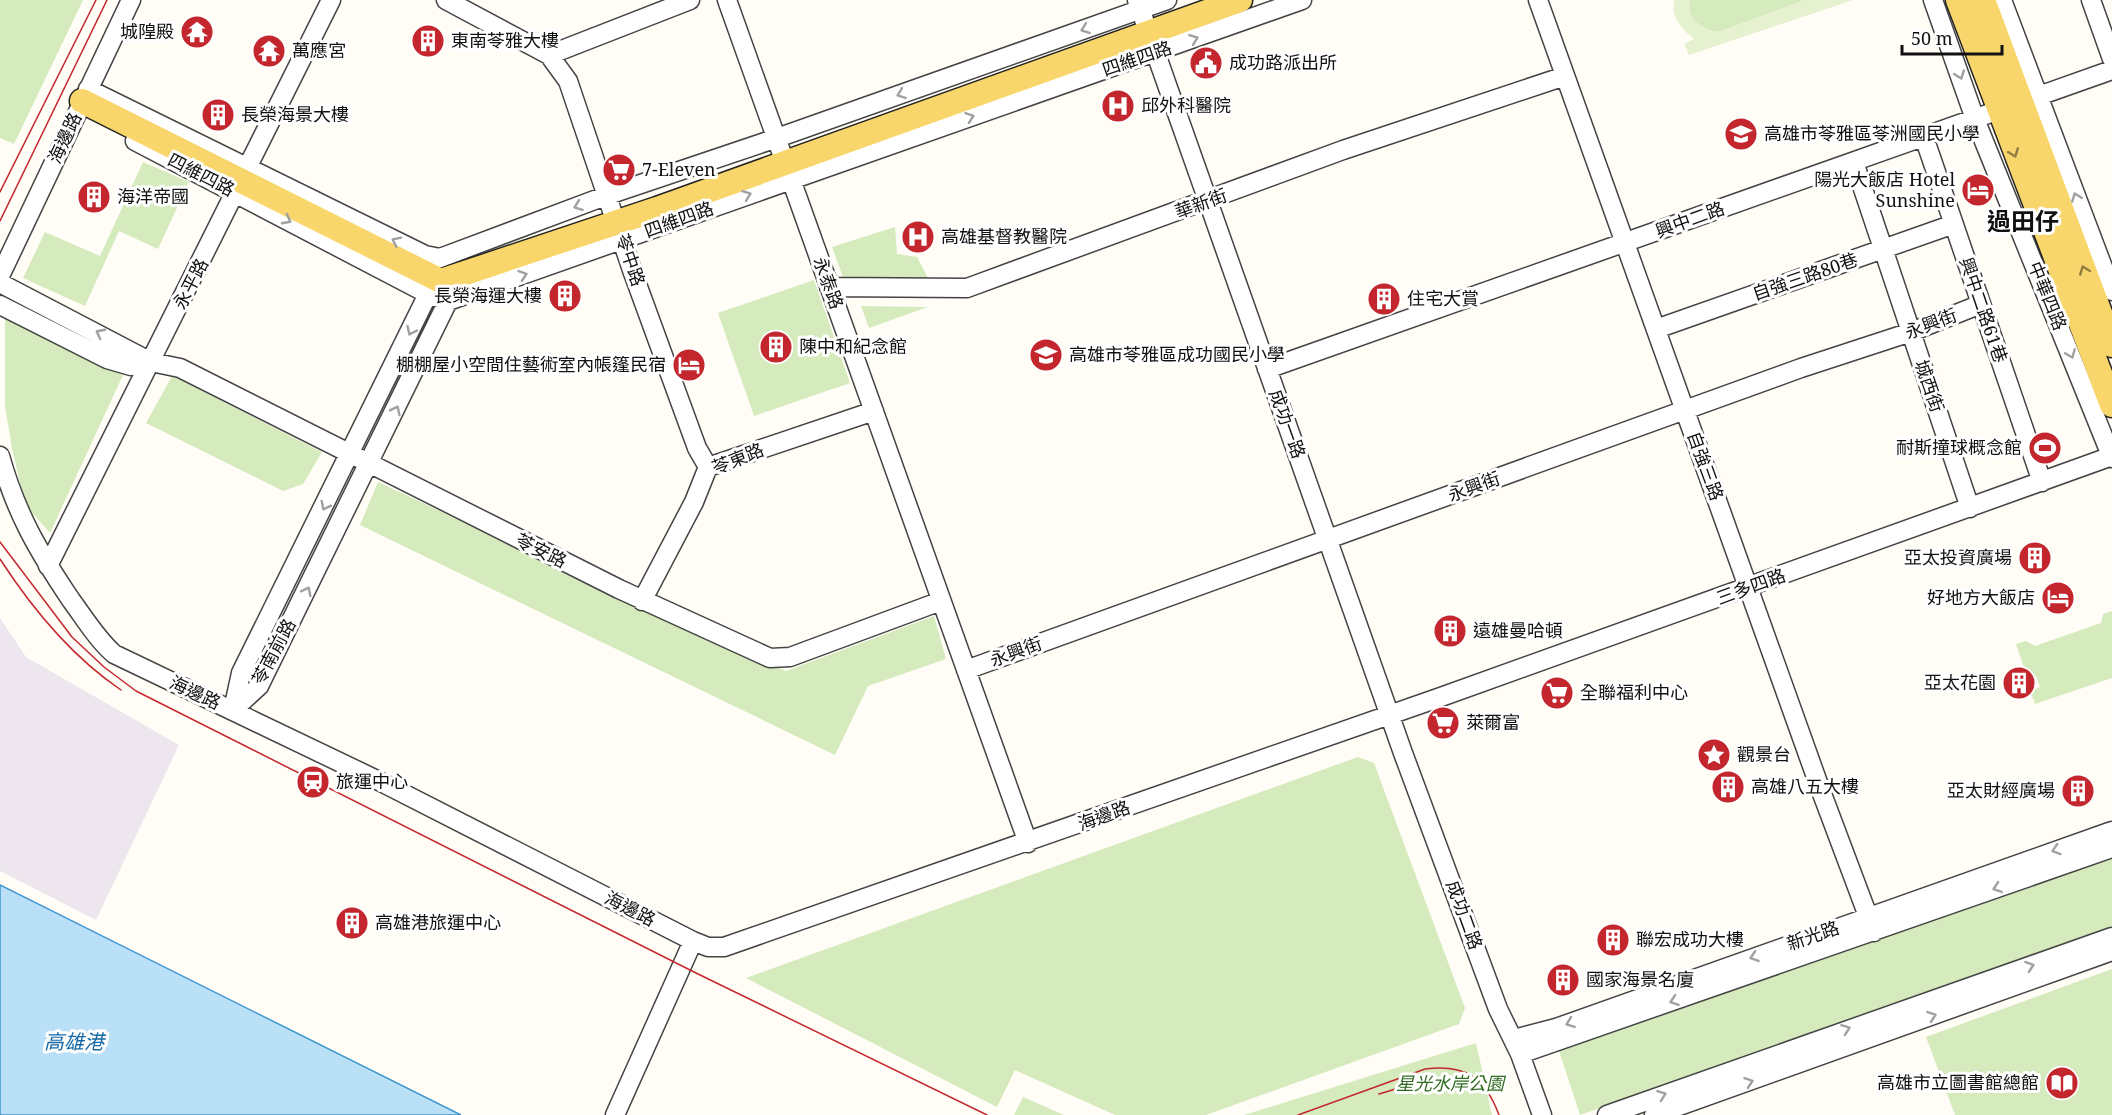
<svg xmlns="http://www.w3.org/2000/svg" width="2112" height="1115" font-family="'Noto Serif','Noto Sans TC',serif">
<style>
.industrial{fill:#eee6ef}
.green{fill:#d5ebbd}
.pitch{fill:#e6f2cf}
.water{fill:#b9e0f7;stroke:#3f96cf;stroke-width:1.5}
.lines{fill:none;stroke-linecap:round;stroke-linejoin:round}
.minor-casing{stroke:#444;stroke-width:21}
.major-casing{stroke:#222;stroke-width:27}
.minor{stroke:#fff;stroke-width:18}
.major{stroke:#f9d66b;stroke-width:24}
.tram{stroke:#c4262e;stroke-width:1.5}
.oneway{stroke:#a0a0a0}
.oneway2{stroke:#917d42}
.labels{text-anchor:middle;stroke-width:6;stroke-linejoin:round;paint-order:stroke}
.poi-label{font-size:18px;fill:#111;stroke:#fff;text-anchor:start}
.street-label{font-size:18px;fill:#111;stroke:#fff}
.park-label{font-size:18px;font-style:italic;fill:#2f6b1f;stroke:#fff}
.water-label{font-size:20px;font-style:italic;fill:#1768a6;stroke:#fff}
.district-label{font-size:24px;font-weight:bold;fill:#111;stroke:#fff}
</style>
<rect width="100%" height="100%" fill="#fffdf5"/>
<path class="industrial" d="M0,618l26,39 153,88 -83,175 -96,-49z"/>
<path class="green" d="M0,0h83l-69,144 -14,-6z
M1690,0h115l-86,32c-17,-2 -34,-13 -29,-32z
M143,162l46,20 -31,67 -39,-18 -34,75 -62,-28 22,-46 55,24z
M895,227l2,27 20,3 12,23h-85l-12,-33z
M814,280l36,103 -96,33 -36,-103z
M861,306l67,1 -59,21z
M5,315l118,60 -73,158 -25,-28 -13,-57 -7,-42z
M172,376l150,76 -19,32 -20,7 -137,-68z
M378,482l408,189 148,-55 12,43 -78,27 -33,69 -475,-230z
M2112,611v67l-77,26 -5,-13 10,-4 -4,-11 -8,3 -12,-35 10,-3 9,5 66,-23 2,-9z
M1358,757l16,6 91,245 -6,16 -253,91h-91l-100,-45 -18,37 -251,-129z
M2112,854v76l-532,185 -21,-64z
M2112,969v146h-157l-29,-78z
M1476,1043l16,72h-248z
M1023,1097l41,18h-50z"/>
<path class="pitch" d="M1674,0h16c-5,19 12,30 29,32l86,-32h48l-164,55 -5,-11 10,-5c-13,-11 -23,-20 -20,-39z"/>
<path class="water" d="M0,885l461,230h-461z"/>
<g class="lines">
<defs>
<path id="minor" d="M446,0l103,55 19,26 65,192 64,175 11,19
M727,0l301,843
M1137,0l266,753 95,256 22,45 22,61
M1538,0l283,791 53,141
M1933,0l42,119 137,339
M2002,0l110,291
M2091,0l21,59
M549,55l141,-55
M88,89l337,166 15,3 168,-63 169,-57 390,-138
M1924,137l118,345
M135,141l293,153 20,7 854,-301
M1854,162l116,346
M0,276l131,-276
M0,283l151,79 29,6 439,221 151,69 20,-1 151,-56
M829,287l138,1 376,-138 222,-74
M0,305l107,54 24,7 20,-4
M1656,329l298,-105
M1267,369l845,-299
M0,456c16,57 38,95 71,144 14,19 26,39 43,54l267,128 312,159 15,6h16l714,-249 674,-242
M48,566l283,-566
M642,601l52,-99 14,-35 166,-56
M966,670l835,-302 110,-36 70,-28
M233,710l26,-24 189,-385 -3,-10
M233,710l8,-37 187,-379 8,-8
M1514,1039l42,-11 556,-197
M1520,1054l592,-206
M615,1115l78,-174
M1607,1115l505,-178
M1654,1115l458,-164"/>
<path id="major" d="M1958,0l154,405
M1983,0l129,345
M82,101l359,180 216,-72 583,-209"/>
</defs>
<use href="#minor" class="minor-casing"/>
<use href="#major" class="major-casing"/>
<use href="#minor" class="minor"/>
<use href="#major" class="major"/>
<path class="tram" d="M0,192l96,-192
M0,221l107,-221
M0,542l72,95 32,30 32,24 560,282 291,142
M0,559c33,51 71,97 121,131
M1379,1094c32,-9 67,-28 97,-6
M1298,1115l127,-46c40,-5 60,8 74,46"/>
</g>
<defs><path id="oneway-chevron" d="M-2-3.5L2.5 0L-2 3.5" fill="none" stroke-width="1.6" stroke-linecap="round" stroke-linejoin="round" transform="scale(1.5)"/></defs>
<g class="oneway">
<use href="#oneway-chevron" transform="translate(1085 29) rotate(160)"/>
<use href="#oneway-chevron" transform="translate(1194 39) rotate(-20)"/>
<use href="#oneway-chevron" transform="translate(1960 75) rotate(70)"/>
<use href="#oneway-chevron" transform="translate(901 94) rotate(160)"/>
<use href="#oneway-chevron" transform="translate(970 117) rotate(-19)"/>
<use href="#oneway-chevron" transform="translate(747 195) rotate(-20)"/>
<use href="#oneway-chevron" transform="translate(2076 197) rotate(-111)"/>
<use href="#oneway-chevron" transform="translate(578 206) rotate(160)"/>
<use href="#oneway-chevron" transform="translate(287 220) rotate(28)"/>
<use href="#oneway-chevron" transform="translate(396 241) rotate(-154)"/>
<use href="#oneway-chevron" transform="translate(523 275) rotate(-19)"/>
<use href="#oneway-chevron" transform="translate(411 331) rotate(115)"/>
<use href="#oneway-chevron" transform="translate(100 333) rotate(-152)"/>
<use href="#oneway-chevron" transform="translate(2071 354) rotate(68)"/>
<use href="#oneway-chevron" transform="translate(396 410) rotate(-64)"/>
<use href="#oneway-chevron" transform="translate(325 506) rotate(117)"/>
<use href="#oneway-chevron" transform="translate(307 591) rotate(-63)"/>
<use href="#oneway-chevron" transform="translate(2056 850) rotate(162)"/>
<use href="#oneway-chevron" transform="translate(1997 888) rotate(161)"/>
<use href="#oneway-chevron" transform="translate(1754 957) rotate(161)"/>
<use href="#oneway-chevron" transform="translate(2030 966) rotate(-19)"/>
<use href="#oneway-chevron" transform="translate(1674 1001) rotate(161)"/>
<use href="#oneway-chevron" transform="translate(1932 1016) rotate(-20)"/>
<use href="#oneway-chevron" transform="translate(1570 1023) rotate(160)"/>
<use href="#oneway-chevron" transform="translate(1846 1029) rotate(-20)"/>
<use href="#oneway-chevron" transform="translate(1749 1082) rotate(-19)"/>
<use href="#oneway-chevron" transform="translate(1662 1095) rotate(-20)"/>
</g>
<g class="oneway2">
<use href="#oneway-chevron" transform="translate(2014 153) rotate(69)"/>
<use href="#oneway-chevron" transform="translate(2084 270) rotate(-111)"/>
</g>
<defs>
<symbol id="temple-disc" viewBox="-11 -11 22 22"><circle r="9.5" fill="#c4262e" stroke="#fff"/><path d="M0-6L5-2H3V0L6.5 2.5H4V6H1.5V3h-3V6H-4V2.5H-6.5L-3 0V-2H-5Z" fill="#fff"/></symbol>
<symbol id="building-disc" viewBox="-11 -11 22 22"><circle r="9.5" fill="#c4262e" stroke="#fff"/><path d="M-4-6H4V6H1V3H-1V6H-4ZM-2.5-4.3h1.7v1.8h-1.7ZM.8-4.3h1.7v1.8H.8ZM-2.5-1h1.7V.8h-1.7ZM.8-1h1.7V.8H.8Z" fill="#fff"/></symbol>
<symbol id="civic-disc" viewBox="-11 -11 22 22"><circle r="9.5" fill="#c4262e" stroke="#fff"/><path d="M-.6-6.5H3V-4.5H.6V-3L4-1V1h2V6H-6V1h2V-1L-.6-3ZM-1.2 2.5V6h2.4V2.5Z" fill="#fff"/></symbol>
<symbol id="hospital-disc" viewBox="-11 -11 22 22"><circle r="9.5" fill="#c4262e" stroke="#fff"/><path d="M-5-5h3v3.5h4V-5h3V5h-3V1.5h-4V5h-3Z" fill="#fff"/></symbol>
<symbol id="school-disc" viewBox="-11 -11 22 22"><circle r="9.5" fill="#c4262e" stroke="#fff"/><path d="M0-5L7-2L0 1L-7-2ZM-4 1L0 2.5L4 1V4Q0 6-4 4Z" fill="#fff"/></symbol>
<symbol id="supermarket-disc" viewBox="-11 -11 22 22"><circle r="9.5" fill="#c4262e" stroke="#fff"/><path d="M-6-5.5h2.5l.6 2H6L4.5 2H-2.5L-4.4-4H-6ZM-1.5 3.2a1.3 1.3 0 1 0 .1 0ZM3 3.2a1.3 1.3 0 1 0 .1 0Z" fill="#fff"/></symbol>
<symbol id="hotel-disc" viewBox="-11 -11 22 22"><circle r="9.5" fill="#c4262e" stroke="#fff"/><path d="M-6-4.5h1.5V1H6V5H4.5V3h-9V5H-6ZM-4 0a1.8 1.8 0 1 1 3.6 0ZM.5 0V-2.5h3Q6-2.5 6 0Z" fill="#fff"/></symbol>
<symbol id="stadium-disc" viewBox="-11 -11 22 22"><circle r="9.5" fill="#c4262e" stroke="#fff"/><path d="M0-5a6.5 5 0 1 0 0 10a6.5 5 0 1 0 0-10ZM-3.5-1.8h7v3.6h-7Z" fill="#fff"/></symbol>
<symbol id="sight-disc" viewBox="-11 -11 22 22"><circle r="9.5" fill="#c4262e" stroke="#fff"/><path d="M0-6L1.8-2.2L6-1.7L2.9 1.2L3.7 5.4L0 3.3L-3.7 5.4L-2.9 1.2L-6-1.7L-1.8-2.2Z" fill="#fff"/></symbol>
<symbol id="station-disc" viewBox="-11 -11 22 22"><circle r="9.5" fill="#c4262e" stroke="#fff"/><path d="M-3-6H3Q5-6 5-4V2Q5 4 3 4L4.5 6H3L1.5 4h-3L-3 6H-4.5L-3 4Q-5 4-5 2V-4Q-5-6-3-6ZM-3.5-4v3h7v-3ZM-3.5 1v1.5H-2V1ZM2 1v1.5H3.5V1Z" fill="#fff"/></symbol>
<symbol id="library-disc" viewBox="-11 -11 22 22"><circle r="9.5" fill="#c4262e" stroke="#fff"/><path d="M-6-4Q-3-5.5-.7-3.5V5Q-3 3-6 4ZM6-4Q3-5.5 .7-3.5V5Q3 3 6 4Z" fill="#fff"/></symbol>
</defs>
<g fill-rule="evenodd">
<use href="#temple-disc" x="178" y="13" width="38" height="38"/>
<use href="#building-disc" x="409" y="22" width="38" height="38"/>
<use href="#temple-disc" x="250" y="32" width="38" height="38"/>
<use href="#civic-disc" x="1187" y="44" width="38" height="38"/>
<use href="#hospital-disc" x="1099" y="87" width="38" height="38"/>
<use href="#building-disc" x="199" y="96" width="38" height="38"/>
<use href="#school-disc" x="1722" y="115" width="38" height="38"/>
<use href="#supermarket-disc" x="600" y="151" width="38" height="38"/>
<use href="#hotel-disc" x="1959" y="171" width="38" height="38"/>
<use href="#building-disc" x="75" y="178" width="38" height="38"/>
<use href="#hospital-disc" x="899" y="218" width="38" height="38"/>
<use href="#building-disc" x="546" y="277" width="38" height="38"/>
<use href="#building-disc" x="1365" y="280" width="38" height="38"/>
<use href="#building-disc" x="757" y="328" width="38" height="38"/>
<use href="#school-disc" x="1027" y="336" width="38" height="38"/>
<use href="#hotel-disc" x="670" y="346" width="38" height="38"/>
<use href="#stadium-disc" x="2026" y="429" width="38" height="38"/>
<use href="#building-disc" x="2016" y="539" width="38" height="38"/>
<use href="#hotel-disc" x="2039" y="579" width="38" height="38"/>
<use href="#building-disc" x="1431" y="612" width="38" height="38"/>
<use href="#building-disc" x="2000" y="664" width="38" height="38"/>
<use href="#supermarket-disc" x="1538" y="674" width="38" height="38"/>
<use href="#supermarket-disc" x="1424" y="704" width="38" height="38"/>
<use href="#sight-disc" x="1695" y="736" width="38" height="38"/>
<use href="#station-disc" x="294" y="763" width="38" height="38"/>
<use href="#building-disc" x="1709" y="768" width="38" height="38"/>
<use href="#building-disc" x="2059" y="772" width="38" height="38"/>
<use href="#building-disc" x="333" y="904" width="38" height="38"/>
<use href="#building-disc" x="1594" y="921" width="38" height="38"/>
<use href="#building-disc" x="1544" y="961" width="38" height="38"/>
<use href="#library-disc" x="2043" y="1064" width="38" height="38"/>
</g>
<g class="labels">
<g class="poi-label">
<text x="174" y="38" text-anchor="end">城隍殿</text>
<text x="451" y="47">東南苓雅大樓</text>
<text x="292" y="57">萬應宮</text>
<text x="1229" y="69">成功路派出所</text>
<text x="1141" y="112">邱外科醫院</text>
<text x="241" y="121">長榮海景大樓</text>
<text x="1764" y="140">高雄市苓雅區苓洲國民小學</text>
<text x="642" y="176">7-Eleven</text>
<text x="1955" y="186" text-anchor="end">陽光大飯店 Hotel<tspan x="1955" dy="21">Sunshine</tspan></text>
<text x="117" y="203">海洋帝國</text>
<text x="941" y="243">高雄基督教醫院</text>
<text x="542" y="302" text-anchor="end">長榮海運大樓</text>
<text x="1407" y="305">住宅大賞</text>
<text x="799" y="353">陳中和紀念館</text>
<text x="1069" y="361">高雄市苓雅區成功國民小學</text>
<text x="666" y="371" text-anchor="end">棚棚屋小空間住藝術室內帳篷民宿</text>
<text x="2022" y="454" text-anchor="end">耐斯撞球概念館</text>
<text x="2012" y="564" text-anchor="end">亞太投資廣場</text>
<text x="2035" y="604" text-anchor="end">好地方大飯店</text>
<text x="1473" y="637">遠雄曼哈頓</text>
<text x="1996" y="689" text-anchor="end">亞太花園</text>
<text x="1580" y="699">全聯福利中心</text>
<text x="1466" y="729">萊爾富</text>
<text x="1737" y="761">觀景台</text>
<text x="336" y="788">旅運中心</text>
<text x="1751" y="793">高雄八五大樓</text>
<text x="2055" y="797" text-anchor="end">亞太財經廣場</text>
<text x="375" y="929">高雄港旅運中心</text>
<text x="1636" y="946">聯宏成功大樓</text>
<text x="1586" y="986">國家海景名廈</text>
<text x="2039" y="1089" text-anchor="end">高雄市立圖書館總館</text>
</g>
<g class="street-label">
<text transform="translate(1137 59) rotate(-19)" y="6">四維四路</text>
<text transform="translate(65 138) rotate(-65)" y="6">海邊路</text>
<text transform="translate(201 175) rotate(27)" y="6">四維四路</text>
<text transform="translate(1201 204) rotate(-20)" y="6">華新街</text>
<text transform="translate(679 220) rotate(-20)" y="6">四維四路</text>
<text transform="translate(1690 220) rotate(-20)" y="6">興中二路</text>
<text transform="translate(630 260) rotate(71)" y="6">苓中路</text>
<text transform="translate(1805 277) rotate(-19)" y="6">自強三路80巷</text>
<text transform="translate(828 283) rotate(70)" y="6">永泰路</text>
<text transform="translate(191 284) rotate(-63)" y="6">永平路</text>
<text transform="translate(2047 296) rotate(68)" y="6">中華四路</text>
<text transform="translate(1983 310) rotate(71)" y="6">興中二路61巷</text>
<text transform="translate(1931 324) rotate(-21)" y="6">永興街</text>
<text transform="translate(1929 386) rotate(71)" y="6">城西街</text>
<text transform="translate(1287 424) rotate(70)" y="6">成功一路</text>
<text transform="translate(738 459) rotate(-22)" y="6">苓東路</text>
<text transform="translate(1705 466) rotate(70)" y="6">自強三路</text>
<text transform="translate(1474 487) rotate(-20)" y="6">永興街</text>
<text transform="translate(541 551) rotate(26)" y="6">苓安路</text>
<text transform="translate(1751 587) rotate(-20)" y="6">三多四路</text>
<text transform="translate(274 652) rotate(-62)" y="6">苓南前路</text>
<text transform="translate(1016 652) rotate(-20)" y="6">永興街</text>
<text transform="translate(195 693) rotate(25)" y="6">海邊路</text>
<text transform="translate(1104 816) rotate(-20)" y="6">海邊路</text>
<text transform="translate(630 909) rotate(27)" y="6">海邊路</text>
<text transform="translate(1464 915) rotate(70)" y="6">成功二路</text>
<text transform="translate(1813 936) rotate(-19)" y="6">新光路</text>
</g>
<g class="park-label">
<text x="1450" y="1090">星光水岸公園</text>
</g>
<g class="water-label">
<text x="74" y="1049">高雄港</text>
</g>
<g class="district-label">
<text x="2023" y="230">過田仔</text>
</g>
</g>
<path d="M1902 45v9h100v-9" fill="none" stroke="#111111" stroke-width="3"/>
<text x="1911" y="45" font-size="18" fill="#111111" stroke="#ffffff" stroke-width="4.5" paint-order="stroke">50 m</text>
</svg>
